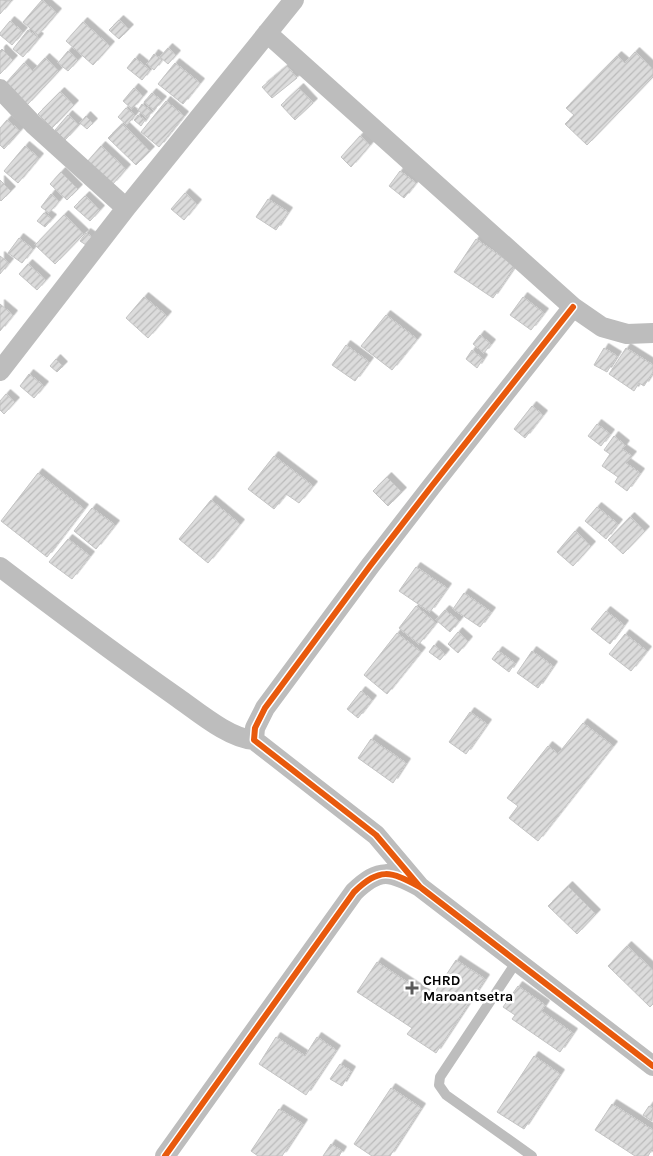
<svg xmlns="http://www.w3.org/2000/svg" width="653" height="1156" font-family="Karla,sans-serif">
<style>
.building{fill:url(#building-hatch);stroke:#c4c4c4;filter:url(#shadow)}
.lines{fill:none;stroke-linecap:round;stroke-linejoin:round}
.service{stroke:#bdbdbd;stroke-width:10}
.minor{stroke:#bdbdbd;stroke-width:20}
.cycleway-casing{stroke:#fff;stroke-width:9}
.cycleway{stroke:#e8590c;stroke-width:6}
.poi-dot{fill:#595959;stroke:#fff;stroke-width:2}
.labels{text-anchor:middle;stroke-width:5;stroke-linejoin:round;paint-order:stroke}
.poi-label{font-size:14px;font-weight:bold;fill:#000;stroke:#fff;text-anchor:start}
</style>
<defs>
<pattern id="building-hatch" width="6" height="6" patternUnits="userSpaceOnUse" patternTransform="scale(1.25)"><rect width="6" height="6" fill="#dcdcdc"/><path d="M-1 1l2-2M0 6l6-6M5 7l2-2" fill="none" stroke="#bbb"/></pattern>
<filter id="shadow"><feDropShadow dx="4.5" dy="-4.5" stdDeviation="0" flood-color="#0004"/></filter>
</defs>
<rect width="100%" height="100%" fill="#fff"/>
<path class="building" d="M0,0l11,1 -11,13z
M42,0l15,13 -19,22 -15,-13z
M119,20l10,9 -10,10 -10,-9z
M10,21l13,11 -11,13 -12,-10v-2z
M83,22l27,24 -17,19 -27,-24z
M28,30l11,8 -16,19 -10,-8z
M168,48l8,7 -8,9 -8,-7z
M2,49l11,11 -13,14v-23z
M68,51l10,9 -10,11 -10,-8z
M635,52l18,17v8l-66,68 -22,-21 9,-9 -8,-7 51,-52 8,7z
M154,54l8,6 -8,10 -7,-6z
M45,58l14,13 -32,34 -22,-21 19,-21 9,8z
M135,58l15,12 -8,10 -15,-12z
M175,63l25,20 -17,21 -25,-20z
M287,66l10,12 -25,20 -10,-11z
M134,88l9,8 -11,13 -9,-8z
M299,88l14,15 -18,17 -14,-15z
M60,92l14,13 -22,23 -14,-14z
M152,93l10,8 -8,9 -10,-8z
M166,101l18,15 -25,31 -18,-15z
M142,104l10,8 -5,6 -9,-8z
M126,108l9,7 -8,10 -9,-8z
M68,115l11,10 -14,15 -10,-10z
M138,115l7,5 -4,6 -7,-6z
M86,116l7,7 -6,6 -7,-6z
M7,120l13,11 -16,18 -4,-4v-17z
M122,124l28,27 -14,14 -28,-27z
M360,136l10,9 -19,22 -10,-10z
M25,146l14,12 -21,25 -14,-12z
M101,146l25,23 -14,16 -26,-22z
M400,171l16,12 -12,15 -15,-12z
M61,172l17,17 -11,11 -17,-16z
M0,180l11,11 -10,10 -1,-1z
M185,193l12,11 -13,16 -13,-11z
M51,194l8,7 -10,12 -8,-6z
M85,196l15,14 -10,11 -16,-14z
M268,199l20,13 -12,18 -20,-13z
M44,213l8,6 -7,8 -8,-6z
M64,215l20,19 -29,30 -20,-19z
M86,233l6,4 -6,8 -6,-4z
M19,238l14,11 -11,14 -14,-10z
M476,239l39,27 -22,32 -39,-26z
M0,256l9,7 -9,11z
M28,264l18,16 -9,10 -18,-16z
M144,297l23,19 -19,22 -22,-20z
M523,297l21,16 -13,17 -21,-15z
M0,304l13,11 -13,16z
M386,315l31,24 -25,31 -31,-24z
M480,335l11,9 -7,9 -11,-9z
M346,345l23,17 -14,19 -23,-16z
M604,348l13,8 -10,16 -13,-7z
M626,348l27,17v7l-9,14 -5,-3 -5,8 -25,-17z
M472,350l11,9 -6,9 -11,-9z
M56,359l7,7 -6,6 -7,-6z
M29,374l15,12 -10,12 -14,-12z
M6,394l9,8 -11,12 -4,-4v-9z
M532,406l11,9 -18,23 -11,-9z
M597,424l13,10 -9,12 -13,-10z
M614,436l11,9 -3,4 10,7 -6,7 14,10 -13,18 -12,-9 3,-5 -16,-11 8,-12 -6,-4z
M274,456l39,30 -14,17 -13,-9 -12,15 -26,-20z
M38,473l46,36 -37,48 -46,-36z
M387,477l15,15 -14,14 -15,-15z
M211,500l29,24 -32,39 -29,-24z
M597,507l21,17 -12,15 -21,-18z
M92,508l23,17 -19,24 -22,-18z
M630,517l15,14 -22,23 -15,-14z
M575,531l16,15 -18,20 -16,-14z
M68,539l22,17 -18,23 -23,-17z
M416,567l31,21 -17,24 -31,-21z
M464,593l27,19 -11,15 -27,-18z
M416,606l20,17 -17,21 -20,-16z
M445,610l14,11 -9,11 -14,-12z
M606,611l18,14 -14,19 -19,-15z
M458,632l10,9 -10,12 -10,-9z
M397,633l24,19 -34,42 -23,-19z
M625,634l22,17 -16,20 -22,-17z
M434,645l11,9 -5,6 -11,-8z
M498,651l17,12 -6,9 -17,-13z
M532,651l21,15 -15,22 -21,-15z
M361,691l11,9 -14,18 -11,-9z
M470,712l17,12 -21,30 -17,-12z
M583,723l30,23 -75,95 -29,-23 9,-12 -11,-8 41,-52 10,8z
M371,739l35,24 -13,20 -35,-25z
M568,886l28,28 -19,20 -29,-28z
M627,946l26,24v34l-3,3 -42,-41z
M456,960l29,19 -49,74 -29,-19 5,-6 -55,-36 20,-30 54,36z
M518,986l27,19 -4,6 32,22 -13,19 -48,-33 3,-4 -12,-8z
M276,1037l29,19 12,-19 19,13 -30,45 -47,-31z
M534,1056l26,18 -36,55 -27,-17z
M340,1064l11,7 -9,15 -12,-7z
M391,1088l30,20 -31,48h-18l-18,-12z
M612,1104l41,26v18l-5,8h-13l-40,-26z
M649,1106l4,2 -1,13 -9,-6z
M279,1109l24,15 -21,32h-24l-7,-5z
M331,1144l11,7 -3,5h-16z"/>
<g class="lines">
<path class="service" d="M517,961l-77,116 -1,8 7,10 86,61"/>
<path class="minor" d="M267,33l306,274 29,20 25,7 26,-1
M0,89l33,35 93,84
M0,371l126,-163 168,-208
M0,567c59,45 118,89 178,131 20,14 52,41 76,42
M420,887l-44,-52 -122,-95 1,-12 10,-20 105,-142 61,-79 142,-180
M165,1156l189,-264c26,-25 36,-21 66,-5l233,179"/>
<defs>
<path id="cycleway" d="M420,887l-44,-52 -122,-95 1,-12 10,-20 105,-142 61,-79 142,-180
M165,1156l189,-264c26,-25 36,-21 66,-5l233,179"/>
</defs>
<use href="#cycleway" class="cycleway-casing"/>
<use href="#cycleway" class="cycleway"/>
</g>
<path class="poi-dot" d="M409.5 980.5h5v5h5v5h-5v5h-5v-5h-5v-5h5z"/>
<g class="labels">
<g class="poi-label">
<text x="423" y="985">CHRD<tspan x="423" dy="16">Maroantsetra</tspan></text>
</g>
</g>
</svg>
